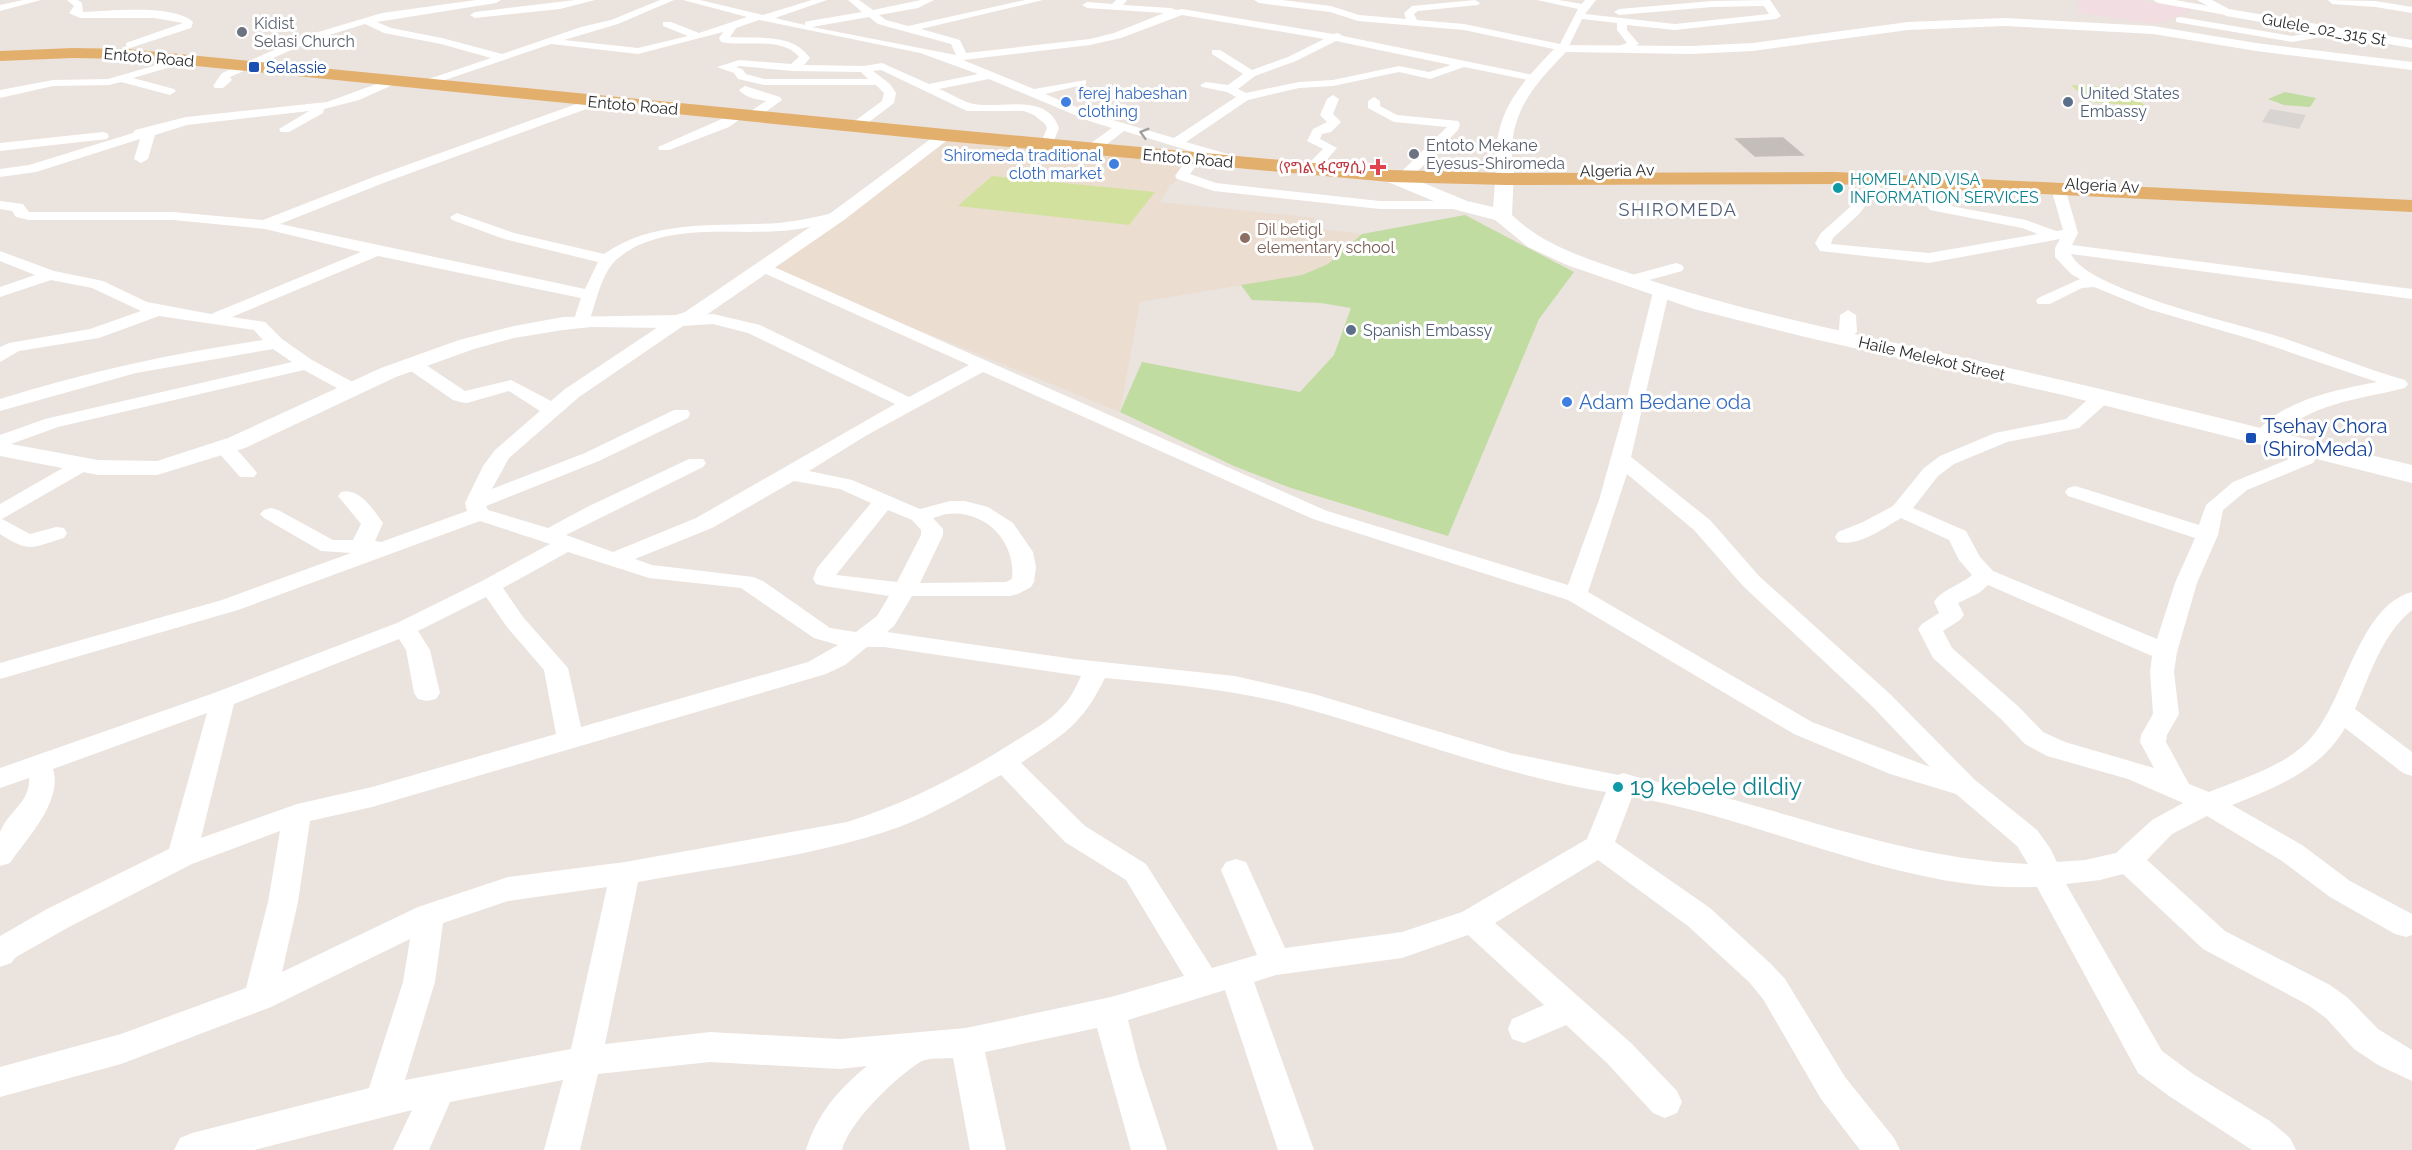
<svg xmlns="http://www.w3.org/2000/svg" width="2412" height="1150" font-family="Raleway,'Noto Sans Ethiopic',sans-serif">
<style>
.education{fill:#ebddd0}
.medical{fill:#f1dde2}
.green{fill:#c0dca1}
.pitch{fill:#d2e29e}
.plaza{fill:#d8d4d1}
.building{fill:#c4beba;stroke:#c6beb8;stroke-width:1.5}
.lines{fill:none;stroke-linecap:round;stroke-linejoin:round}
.minor{fill:#fff;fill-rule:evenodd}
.tertiary{fill:#fff;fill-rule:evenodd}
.secondary{fill:#fff;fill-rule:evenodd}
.primary{fill:#e2af6d;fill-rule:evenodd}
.oneway{stroke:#a0a0a0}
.worship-dot{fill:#6b7280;stroke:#fff;stroke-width:2}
.transit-dot{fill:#1a4fb4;stroke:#fff;stroke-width:2}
.shop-dot{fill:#3f7fe0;stroke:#fff;stroke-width:2}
.service-dot{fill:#5c6f8a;stroke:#fff;stroke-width:2}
.health-dot{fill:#e0444e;stroke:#fff;stroke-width:2}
.culture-dot{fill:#0f9aa8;stroke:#fff;stroke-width:2}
.education-dot{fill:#8d6e63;stroke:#fff;stroke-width:2}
.labels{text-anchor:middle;stroke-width:6;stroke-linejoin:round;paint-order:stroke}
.far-worship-label{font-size:16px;fill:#5b616d;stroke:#fff;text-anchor:start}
.far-street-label{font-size:16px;fill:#2b2b2b;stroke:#fff}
.far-transit-label{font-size:16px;fill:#164399;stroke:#fff;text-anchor:start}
.far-shop-label{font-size:16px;fill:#366cbe;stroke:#fff;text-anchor:start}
.far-service-label{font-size:16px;fill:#4e5e75;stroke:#fff;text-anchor:start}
.far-health-label{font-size:16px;fill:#be3a42;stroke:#fff;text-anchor:end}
.far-culture-label{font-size:16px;fill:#0d838f;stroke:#fff;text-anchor:start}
.far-education-label{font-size:16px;fill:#785e54;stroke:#fff;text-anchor:start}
.far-neighbourhood-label{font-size:18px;letter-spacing:1.5px;fill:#505e77;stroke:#fff}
.shop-label{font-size:20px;fill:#366cbe;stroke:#fff;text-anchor:start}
.transit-label{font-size:20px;fill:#164399;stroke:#fff;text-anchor:start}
.near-culture-label{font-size:24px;fill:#0d838f;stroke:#fff;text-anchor:start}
</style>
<rect width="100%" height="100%" fill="#ebe3de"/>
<path class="education" d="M952,137l246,25 -29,25 -9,15 155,16 -3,10 50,6 -31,29 -29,12 -162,27 -20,110 -353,-144z"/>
<path class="medical" d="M2078,0h57l60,9 -36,15 -81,-11z"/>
<path class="green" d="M2285,92l31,6 -6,9 -26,-2 -16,-6z
M1465,215l109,57 -35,47 -91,217 -157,-48 -57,-22 -114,-54 22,-50 158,30 34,-37 17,-47 -30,-5 -69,-3 -11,-15 61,-10 26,-11 34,-30z"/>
<path class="pitch" d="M2071,85l55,3 19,18 -56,-4z
M992,176l163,16 -26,33 -171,-19z"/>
<path class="plaza" d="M2270,109l36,6 -7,14 -37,-7z"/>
<path class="building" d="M1783,138l20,17 -48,1 -19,-17z"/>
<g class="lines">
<path class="minor" d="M23,0h18l-41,11v-6z
M67,0h11l4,3 1,9c26,-1 91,-8 110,10l-2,6 -61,20 -4,-1v-4l57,-20 -29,-5h-74l-11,-5 5,-7z
M476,0h25l-5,3 -119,19 14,6 51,10 60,16 79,-27 30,-7 49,-20h14l-56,24 -54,16 74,8 50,-12 -25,-10v-4h8l28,11 48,-16 -64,-17h17l63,15 49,-15h15l-52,18 30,7v-3l4,-1 53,-9 -14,-12h11l14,10 48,-10h13l-16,8 -39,7 7,5 22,6 117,-26h18l-122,29 39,11 6,13 124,-14 24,-6 50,-20 -77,-5 -5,-3 5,-3 25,2 4,-4h11l-4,5 48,3 5,2 6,-1 151,25 5,-1 5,3 190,39 6,3 -6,3 -69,-14 -34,12 -31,-7 -66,14 -34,2 -51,12 -62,42 59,17 2,3 -7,4 -116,-35 -27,21h-10l-2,-3 2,-3 25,-18 -23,-7 -100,-42 -50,10c11,4 24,13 35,15 27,5 73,-12 85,24l-8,20 -5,1 -6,-4 7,-17 -2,-4 -11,-9 -10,-4h-57l-86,-41 -8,1 17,13 6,9 -2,10 -34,26h-8l-2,-3 2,-3 30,-22 2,-8 -8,-8h-112l-26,-6 -4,-6 -17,-6 22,-7 52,4 8,-7c-16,-21 -55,-10 -78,-15l-2,-4 4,-6 -85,22 -87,-10 -127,43 -6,-3 2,-2 71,-24 -50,-14 -57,-11 -19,-9 -49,15 -86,38 2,3 -9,8h-8l-2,-2 9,-13 86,-38 74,-22zM1182,15l142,24 -36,18 -36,13 -32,-20h-8v4l31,20 -15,11 -22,-3 -6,3 2,2 25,5 9,5 -62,41 -68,-20 21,-7v-6l-4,-1 -30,10 -48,-20 41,-10v-4l-52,9 -71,-29 127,-15 31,-7zM869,17l9,7 73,20 5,11 -144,-28zM759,20l161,33 58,21 -49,10 -47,-21 -18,3 -60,-1 6,-7c-18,-26 -52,-19 -80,-21l6,-9zM1336,41l115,24 -22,7 -30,-6 -66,14 -34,2 -53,11 -8,-4 17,-13 41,-15zM739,66l54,5 68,1 7,7h-104l-18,-5 -4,-5 -6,-2z
M575,0h20l-35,9 -85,9 -5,-3 5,-3z
M1254,0h28l49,6 28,9 47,4 -2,-6 8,-7 63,-6 5,3 -2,2 -60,6 -4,3 3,6 47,4 96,20 18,-35 -41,-9h22l23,4 3,-4h11l-11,14 90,10 94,-10 -5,-8 -52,1 -93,8 -5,-3 5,-3 93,-8 58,-1 11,16 -5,3 -101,11 -48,-5v5l12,14 -15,7h-8v-4l11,-4 -10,-13v-7l-35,-4 -14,29 -5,3 -99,-21 -106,-9 -28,-9 -71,-9z
M2153,0h22l51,9 5,3 -5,3 -68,-12z
M2328,0l47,1 37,6v6l-37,-6 -43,-3z
M2180,17l112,19 47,-8 5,3 -5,3 -47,8 -116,-20v-4z
M184,57l6,3 -2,2 -55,16 41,11 2,2 -6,4 -49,-13 -12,3 -56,1 -53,12v-8l53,-10 55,-1z
M393,78l4,1v4l-38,17 -35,9 -1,4 -34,19h-8l-2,-3 30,-18 -122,14 -32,10 -7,24 -7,4 -7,-4 6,-20 -104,33 -36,5v-8l29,-4 104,-32 2,-3 51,-13 141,-15z
M745,86l35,11 2,3 -26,19h-8v-6l18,-12c-10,-2 -20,-3 -27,-11z
M1333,95l6,4 -6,15 8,8 -10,10 -9,2 -2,5 17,9 -22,25h-10l-2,-3 2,-3 18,-18 -16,-8 6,-12 14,-7 -7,-7 7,-16z
M596,97l6,4 -2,3 -214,78 -106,42 305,65 13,-27 -94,-23 -52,-19 -2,-3 7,-4 57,20 90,21c52,-36 114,-27 175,-31 20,-2 40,-7 59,-11l7,4 -7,4c-19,5 -39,10 -58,11 -52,4 -121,-9 -164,29 -15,14 -20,43 -27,62l-8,5 -8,-5 8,-24 -203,-42 -146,61 33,5 17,17 30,21 46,25 3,4 -3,4h-12l-42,-23 -246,57 -58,21v-13l45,-16 247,-57 -19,-13 -137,24 -136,38v-12c86,-27 174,-46 263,-59l-9,-10 -95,-14 -60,22 -80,13 -19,11v-15l9,-4 81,-14 51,-18 -49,-23 -41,-8 -51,17v-10l35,-12 -35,-14v-10l54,20 49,10 44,21 64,12 150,-62 -96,-23 -92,-9h-144l-13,-3 -4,-6 -12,-2v-8l23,3 6,8h144l90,8 113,-44z
M1374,97l6,4v5l17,9 61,6 2,3 -2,6 -49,50h-10l-2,-3 2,-3 48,-47 -53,-5 -26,-14v-7z
M740,111l6,4 -17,12 -60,23h-10l-1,-3z
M103,132l4,1 2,3 -2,3 -107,12v-8z
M1194,155l7,4 -11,15 26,9 164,18h80l7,4 -7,4h-80l-166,-18 -37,-12 -2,-3 14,-20z
M1879,176l5,1 2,3 -2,3 -25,31 -26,24 -2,6 98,9 109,-19 -16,-6 -92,-18 -21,-28 7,-4 5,1 19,25 86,16 30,11 7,-1 -12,-42 7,-4 7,4 13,45 -6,12 340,44v10l-341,-45c15,36 169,70 209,83 42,14 83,31 125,43l3,4 -3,4c-53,13 -92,14 -135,53h-14l-3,-4c26,-37 83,-47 124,-55l-123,-42 -106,-31 -54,-22 -12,1 -32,16h-12l-2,-3 2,-3 42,-19 -9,-5 -16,-17v-9l5,-9 -131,24 -109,-12 -5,-8 6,-10 28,-25 25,-31z
M765,263l562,248 241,74 31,-85 23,-82 31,-126 8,-5 6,2 2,3 -38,165 79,63 49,56 131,118 85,86 62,50 13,18 7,14 28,-2 31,-7 36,-33 31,-17 -55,-24 -81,-23 -22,-12 -24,-25 -68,-61 -15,-29 4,-5 17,-11 -5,-11c8,-13 27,-17 38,-27l-13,-15 -10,-20 -48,-22c-17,10 -42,29 -63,24l-3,-5 3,-5 25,-10 30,-16 31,-38 16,-12 55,-23 71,-14 29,-26h14l2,4 -2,4 -30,27 -72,14 -53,22 -16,12 -25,32 53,23 14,26 13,14 164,68 18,-56 20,-45 -127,-42 -3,-4 3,-4 7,-2 7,2 117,37 7,-20 27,-23 66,-27 6,-9h14l3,4 -9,13 -66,27 -24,20 -5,25 -21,48 -20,69 -3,20 5,42 -12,21 -1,7 23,42 20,8c34,-14 75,-25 101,-53 35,-37 48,-133 102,-147v18c-30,24 -42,65 -57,99l57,43v24l-9,-3 -58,-45c-25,43 -69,59 -113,77l70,40 48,36 62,33v21l-6,2 -11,-3 -65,-37 -48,-36 -75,-45 -35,18 -25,26 78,71 105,54 18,13 30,31 34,21v31l-34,-16 -24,-16 -28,-31 -18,-13 -105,-56 -80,-75 -23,6 -34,4 96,167 31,23 77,47 20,17 6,12h-44l-83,-54 -31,-23 -101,-186c-134,6 -273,-68 -405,-90l-17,45 95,66 61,56 14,15 60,98 49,61 6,12h-40l-39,-51 -58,-100 -14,-17 -61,-56 -90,-66 -103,63 136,120 46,48 5,11 -5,11 -12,5 -12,-5 -46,-50 -41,-38 -42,18 -12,-4 -4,-10 4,-10 32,-14 -76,-70 -66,23 -126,17 -22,7 60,168h-36l-53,-160 -97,30 11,44 28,86h-36l-34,-122 -112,24 21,98h-36l-17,-92c-10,1 -25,-1 -33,4 -25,16 -71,60 -78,88h-36c11,-36 32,-60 61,-84l-27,3 -130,-7 -112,12 -18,76h-36l19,-70 -113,22 -21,48h-36l19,-40 -158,40h-80l6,-12 12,-5 177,-45 34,-106 7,-43 -139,68 -150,57 -121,33v-30l121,-33 125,-46 22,-86 12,-71 -88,33 -123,63 -53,30 -5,6 -11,4v-31l47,-27 122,-60 38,-136 -154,56c10,32 -25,68 -43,94l-10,3c0,-10 0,-25 0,-34 8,-20 31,-31 29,-54l-29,10v-20l214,-75 183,-70 85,-42 68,-37 -70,-23 -242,89 -238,69v-16l222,-63 129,-47 -30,-2 -57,-33 -4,-4 4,-4 7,-2 7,2 55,30h20l8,-16 -23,-28 3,-4c18,-5 32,17 42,31l-8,18 6,1 86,-31 -2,-8 18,-37 12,-16 45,-39 -31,-20 -42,12 -7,-1 -7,-2 -48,-33 -3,-4 3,-4h12l48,32 46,-11 40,21 14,-12 108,-72 40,-3 47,11 149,72 60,-32 -210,-94 -2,-3zM713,324l35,9 147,71 -199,114 -83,34 -47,-17 137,-68 3,-4 -3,-4h-14l-102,48 -39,21 -60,-18 -2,-4 113,-45 89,-43 2,-4 -2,-4h-14l-89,43 -93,36 17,-31 70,-61 104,-71zM983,372l330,147 255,81 226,134 96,40 66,20 61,52 11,18c-106,-5 -189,-35 -290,-63 -38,-11 -78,-17 -115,-28l-5,2 -108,-22 -196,-59 -79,-18 -161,-17 -187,-27 7,-6 18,-30h98l8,-2 13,-7 3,-5 2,-15 -3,-15 -20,-29 -25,-16 -23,-6h-15l-30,8 -68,-29 -43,-9 58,-36zM1627,474l67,56 49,56 129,120 58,61 -118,-45 -224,-130zM794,481l46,8 31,14 -54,65 -4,11 3,5 8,2 65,10 -12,20 -21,16 -26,-4 -67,-47 -10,-4 -101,-12 -17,-6 77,-31zM888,510l24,10 9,10v5l-24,47 -61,-7zM946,514c39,-5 70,27 66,65l-6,3 -86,1 23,-48v-6l-10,-11zM568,552l81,26 92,10 73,50 24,7 -30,17 -227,65 -13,-59 -45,-51 -20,-29zM1988,585l164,71 -2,16 3,42 -12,21 -1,7 14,26 -89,-26 -22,-10 -24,-25 -67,-59 -9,-17 17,-11 4,-5 -6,-12 21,-10zM486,597l21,30 37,43 12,64 -184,53 -75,17 -96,34 33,-134 165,-65 7,11 8,43 4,6 9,2 9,-2 4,-6 -10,-43 -12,-19zM867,647h17l197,29c-5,11 -10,22 -19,31 -12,14 -29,23 -45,33 -53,34 -110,63 -170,82l-222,40 -117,15 -90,30 -136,65 16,-70 12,-81 62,-14 454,-133 19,-9zM1105,678c67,6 133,12 198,30 102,28 198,67 303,84l-19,47 -125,73 -60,20 -117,16 -39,-86 -10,-3 -10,3 -5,8 36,85 -45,13 -66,-104 -61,-38 -64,-63c43,-29 60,-37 84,-85zM1001,775l64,67 61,38 58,96 -73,21 -145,31 -126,11 -130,-7 -105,12 33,-162c86,-16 177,-25 261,-55 35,-13 69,-34 102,-52zM607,887l-36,162 -166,31 30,-98 8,-59 65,-22z
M1676,263l6,2 2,3 -2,3 -55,15 -8,-5 2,-3z
M1848,310l8,5 1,17 -12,9h-12l-3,-4 9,-7 1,-15z
M225,442l7,2 22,25 3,4 -3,4h-14l-22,-25 -3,-4 3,-4z
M82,459l7,2 3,4 -3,4 -87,50 28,15 26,-7 8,1 3,5 -3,5c-33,10 -34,15 -64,-4v-30l75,-43z"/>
<path class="tertiary" d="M2197,0h15l17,9 183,31v8l-186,-32z
M2005,18l148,8 103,17 156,19v8l-156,-19 -103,-17 -148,-8 -97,4 -155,21 -62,3 -125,-2c-36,37 -60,65 -53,120l-8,5 -8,-5c-6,-58 23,-88 61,-127l133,1 62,-3 155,-21z
M945,130l5,2 3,3 -3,3 -106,82 -145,100 -20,7 -12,1 -76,-1 -28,3 -49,8 -40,11 -78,28 -151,71 -88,27h-59l-98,-19v-14l98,18 59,1 71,-23 153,-70 78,-28 55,-14 49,-9 113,-2 9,-3 147,-100 108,-80z"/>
<path class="secondary" d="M1505,166l7,2 2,4 -2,43c32,31 76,44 117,58 125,44 256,66 384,96 134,30 266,64 399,96v18l-349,-88 -258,-58 -111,-28 -127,-44 -39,-18 -33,-27 -42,-11 -70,-29 -3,-4 3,-4h14l70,29 26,6 3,-35 2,-4z"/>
<path class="primary" d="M73,48l54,1 818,80 445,41 116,3 329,-1 577,28v12l-577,-28 -329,1 -116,-3 -445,-41 -818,-82 -54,-1 -73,3v-10z"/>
</g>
<defs><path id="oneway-chevron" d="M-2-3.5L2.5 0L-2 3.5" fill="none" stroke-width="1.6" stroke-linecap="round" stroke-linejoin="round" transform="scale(1.5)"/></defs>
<use class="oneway" href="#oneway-chevron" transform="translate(1144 133) rotate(-164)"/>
<g class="worship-dot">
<circle cx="242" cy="32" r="6"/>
<circle cx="1414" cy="154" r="6"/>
</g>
<g class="transit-dot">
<rect x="248" y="61" width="12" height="12" rx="3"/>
<rect x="2245" y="432" width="12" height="12" rx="3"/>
</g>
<g class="shop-dot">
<circle cx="1066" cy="102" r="6"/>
<circle cx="1114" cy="164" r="6"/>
<circle cx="1567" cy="402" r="6"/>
</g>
<g class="service-dot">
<circle cx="2068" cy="102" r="6"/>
<circle cx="1351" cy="330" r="6"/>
</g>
<path class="health-dot" d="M1375 158h6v6h6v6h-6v6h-6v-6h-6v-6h6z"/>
<g class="culture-dot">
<circle cx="1838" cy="188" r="6"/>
<circle cx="1618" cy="787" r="6"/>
</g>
<circle class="education-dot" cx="1245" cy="238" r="6"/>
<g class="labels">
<g class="far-worship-label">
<text x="254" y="29">Kidist<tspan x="254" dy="18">Selasi Church</tspan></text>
<text x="1426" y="151">Entoto Mekane<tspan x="1426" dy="18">Eyesus-Shiromeda</tspan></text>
</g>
<g class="far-street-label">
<text transform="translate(2324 29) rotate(10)" y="6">Gulele_02_315 St</text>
<text transform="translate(149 57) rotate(5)" y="6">Entoto Road</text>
<text transform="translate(633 105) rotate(5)" y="6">Entoto Road</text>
<text transform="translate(1188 158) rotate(5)" y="6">Entoto Road</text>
<text transform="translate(1617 170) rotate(-1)" y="6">Algeria Av</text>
<text transform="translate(2102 185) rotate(3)" y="6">Algeria Av</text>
<text transform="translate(1932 358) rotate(13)" y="6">Haile Melekot Street</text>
</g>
<g class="far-transit-label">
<text x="266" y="73">Selassie</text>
</g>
<g class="far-shop-label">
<text x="1078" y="99">ferej habeshan<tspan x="1078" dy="18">clothing</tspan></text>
<text x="1102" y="161" text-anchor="end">Shiromeda traditional<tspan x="1102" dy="18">cloth market</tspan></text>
</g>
<g class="far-service-label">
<text x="2080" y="99">United States<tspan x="2080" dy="18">Embassy</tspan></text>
<text x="1363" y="336">Spanish Embassy</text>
</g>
<g class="far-health-label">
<text x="1366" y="173">(የግል ፋርማሲ)</text>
</g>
<g class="far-culture-label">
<text x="1850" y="185">HOMELAND VISA<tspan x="1850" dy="18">INFORMATION SERVICES</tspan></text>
</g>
<g class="far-education-label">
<text x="1257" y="235">Dil betigl<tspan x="1257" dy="18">elementary school</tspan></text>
</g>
<g class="far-neighbourhood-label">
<text x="1678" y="216">SHIROMEDA</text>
</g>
<g class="shop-label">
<text x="1579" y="409">Adam Bedane oda</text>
</g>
<g class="transit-label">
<text x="2263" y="433">Tsehay Chora<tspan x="2263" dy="23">(ShiroMeda)</tspan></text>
</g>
<g class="near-culture-label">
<text x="1630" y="795">19 kebele dildiy</text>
</g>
</g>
</svg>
